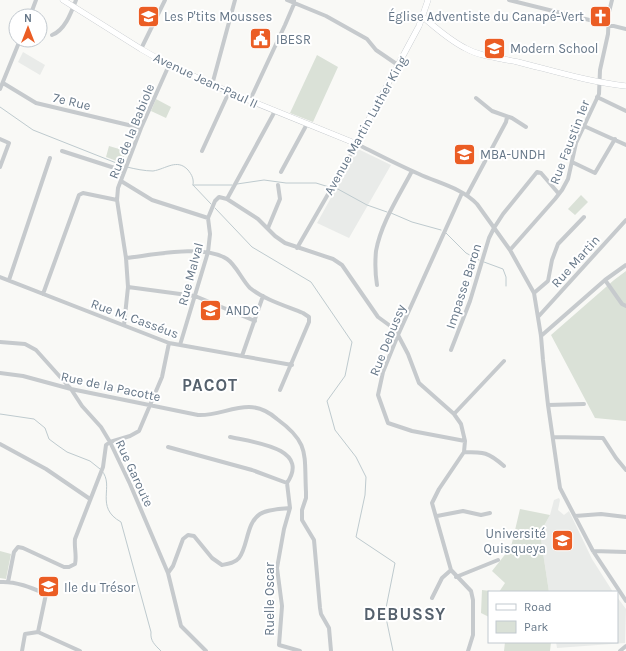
<svg xmlns="http://www.w3.org/2000/svg" width="626" height="651" font-family="Karla,sans-serif">
<style>
.built{fill:#e9ebe9}
.green{fill:#dae1d7}
.lines{fill:none;stroke-linecap:round;stroke-linejoin:round}
.stream{stroke:#becace;stroke-width:1}
.secondary-casing{stroke:#babfc4;stroke-width:6}
.street{stroke:#c6cacd;stroke-width:4}
.secondary{stroke:#fff;stroke-width:5.5}
.labels{text-anchor:middle;stroke-width:4;stroke-linejoin:round;paint-order:stroke}
.poi-label{font-size:13px;fill:#678;stroke:#fff;text-anchor:start}
.street-label{font-size:13px;fill:#678;stroke:#fff}
.district-label{font-size:17px;font-weight:bold;letter-spacing:1px;fill:#55616d;stroke:#fff}
</style>
<rect width="100%" height="100%" fill="#f9f9f6"/>
<path class="built" d="M23,52l22,13 -5,10 -22,-13z
M358,149l33,16 -42,73 -32,-15z
M559,498l1,2 -2,10 6,5 5,-4 23,48 21,33h-64l-9,-59 10,-18 4,-15z
M617,597l9,12 -1,34 -68,5 -1,-6h61z"/>
<path class="green" d="M317,55l21,12 -25,55 -23,-9z
M156,99l15,8 -5,11 -15,-7z
M109,146l17,5 -4,12 -16,-6z
M581,195l7,7 -13,13 -7,-6z
M626,271v150l-31,-3 -44,-83 63,-55z
M520,509l30,6 -10,18 9,59h-60v25l-8,-4 1,-23 17,2 6,-9 -13,-12 19,-24z
M0,551l11,3 -5,25 -6,-1z
M505,642h46l-1,9h-46z"/>
<g class="lines">
<path class="stream" d="M0,107l33,23 91,36
M127,167c8,2 18,4 26,4 13,-2 24,-13 35,-1 4,5 6,9 5,15
M237,184l27,-4 22,3h30l13,4
M193,185l18,19
M194,185h38
M336,188l31,17 20,7
M215,208l37,39 59,35 41,60 -7,34 -18,25 8,29 21,27 10,20 -1,18 -9,42 39,26 -10,50 8,38
M391,213l21,9 29,8
M446,233l20,20 13,7
M484,262l19,7 3,8v9
M0,414l34,5 11,9 4,11 8,6 10,7 23,9 10,8
M102,471c13,15 -8,36 19,51l30,110c-1,9 4,13 10,19"/>
<defs>
<path id="secondary" d="M63,0l78,49 28,16 60,27 128,52 13,-27 49,-91 9,-26
M423,17c13,11 26,23 42,31 16,9 35,10 53,14 36,9 71,20 108,24"/>
</defs>
<use href="#secondary" class="secondary-casing"/>
<path class="street" d="M287,0l39,16 41,23 9,11 22,15
M509,0l117,29
M30,16l6,-16
M52,35c13,-5 19,-22 24,-35
M141,49l24,-49
M3,83l33,20 105,25
M212,85l23,-85
M0,89l20,-49
M597,97l29,14
M476,98l16,13 20,7 14,9
M250,100l35,-75 9,-21v-4
M584,126l42,19
M0,139l9,4 -9,24
M62,151l62,20
M202,151l27,-59
M572,162l23,11 20,-34
M281,172l26,-48
M121,181l31,19 56,18
M462,193l-64,142 -15,37 -5,23 10,28 24,8 53,10
M467,195l39,-73 1,-5
M227,199l31,20 17,17 10,7 48,16 9,6 36,52 11,8 9,10 10,19 11,29 35,31 7,10 4,17 -1,11 -25,37 -7,14 19,67 20,21 2,9v35l-5,16
M268,228l12,-29 -2,-14
M297,248l60,-104c20,10 41,21 62,30 19,9 43,14 58,30l33,46 24,43 7,43 2,24 5,45 12,83 33,63 33,50
M510,250l45,-51 7,-9 6,-11 8,-36 23,-49 1,-24 8,-36 1,-22 3,-12
M126,258c27,-3 78,-14 101,1 9,6 15,21 23,29 15,12 36,18 53,25l6,4v5l-29,68
M0,277l169,66 123,22
M9,280l41,-122
M605,280l17,24 4,2
M377,285c-2,-12 -2,-23 -1,-34 5,-28 23,-55 36,-80
M128,287l67,9 60,25
M534,293l14,-12 4,-21 6,-16 26,-27
M43,294l36,-99 4,-2 34,7
M538,317l88,-97
M124,325l4,-38 -2,-29 -9,-58 1,-12 23,-60 28,-63
M541,336l64,-56 21,-15
M0,342l25,2 11,6 35,39 11,17 19,21 9,15 20,42 38,89 13,53 25,25
M180,345l28,-93 2,-18 -2,-16 7,-17 4,-4 8,2 48,-88
M451,350l19,-49 19,-63 5,-10 9,-14 34,-42 4,1 18,21
M242,356l21,-60
M0,373l23,3 48,13 127,26c18,1 33,-8 51,-8 12,0 20,5 28,12 33,24 27,35 29,73v6l-4,12v10l12,20 6,68 1,6 8,14 2,23
M548,405l36,-1
M454,414l50,-53
M230,437c23,5 81,11 57,46
M553,437l50,1 13,20 10,12
M0,444l46,25 44,30
M168,447l84,23 35,13 3,25 -6,21 -7,39 5,38 -3,39 21,6
M464,452c20,0 24,0 40,14
M437,516l26,-5 18,4 9,-2
M575,516l26,-2 25,3
M593,551l33,1
M168,573l5,-7 10,-27 5,-4 6,1 18,22 10,7c6,-1 13,-2 17,-7 9,-11 7,-35 21,-44 8,-5 20,-5 30,-6
M456,577l42,-17
M0,582c16,-1 32,6 46,12l-8,38 -13,2 -3,17
M8,582l6,-30 4,-5 5,1 41,19h5l6,-3c2,-8 -1,-16 0,-25l28,-72 3,-22 4,-3 20,-6 9,-5 23,-54 7,-34
M432,598l10,-20 9,-8
M38,632l42,19
M620,651l6,-5"/>
<use href="#secondary" class="secondary"/>
</g>
<defs>
<symbol id="school-square" viewBox="-11 -11 22 22"><rect x="-9" y="-9" width="18" height="18" rx="4" fill="#eb5d24" stroke="#fff"/><path d="M0-5L7-2L0 1L-7-2ZM-4 1L0 2.5L4 1V4Q0 6-4 4Z" fill="#fff"/></symbol>
<symbol id="church-square" viewBox="-11 -11 22 22"><rect x="-9" y="-9" width="18" height="18" rx="4" fill="#eb5d24" stroke="#fff"/><path d="M-1.2-6h2.4v3.5h3.3v2.4h-3.3V6h-2.4V-.1h-3.3v-2.4h3.3Z" fill="#fff"/></symbol>
<symbol id="civic-square" viewBox="-11 -11 22 22"><rect x="-9" y="-9" width="18" height="18" rx="4" fill="#eb5d24" stroke="#fff"/><path d="M-.6-6.5H3V-4.5H.6V-3L4-1V1h2V6H-6V1h2V-1L-.6-3ZM-1.2 2.5V6h2.4V2.5Z" fill="#fff"/></symbol>
<symbol id="university-square" viewBox="-11 -11 22 22"><rect x="-9" y="-9" width="18" height="18" rx="4" fill="#eb5d24" stroke="#fff"/><path d="M0-5L7-2L0 1L-7-2ZM-4 1L0 2.5L4 1V4Q0 6-4 4Z" fill="#fff"/></symbol>
</defs>
<g fill-rule="evenodd">
<use href="#school-square" x="136" y="4" width="25" height="25"/>
<use href="#church-square" x="588" y="4" width="25" height="25"/>
<use href="#civic-square" x="248" y="26" width="25" height="25"/>
<use href="#university-square" x="482" y="36" width="25" height="25"/>
<use href="#university-square" x="452" y="142" width="25" height="25"/>
<use href="#university-square" x="198" y="298" width="25" height="25"/>
<use href="#university-square" x="550" y="528" width="25" height="25"/>
<use href="#school-square" x="36" y="574" width="25" height="25"/>
</g>
<g class="labels">
<g class="poi-label">
<text x="164" y="21">Les P'tits Mousses</text>
<text x="584" y="21" text-anchor="end">Église Adventiste du Canapé-Vert</text>
<text x="276" y="44">IBESR</text>
<text x="510" y="53">Modern School</text>
<text x="480" y="159">MBA-UNDH</text>
<text x="226" y="315">ANDC</text>
<text x="546" y="538" text-anchor="end">Université<tspan x="546" dy="15">Quisqueya</tspan></text>
<text x="64" y="592">Ile du Trésor</text>
</g>
<g class="street-label">
<text transform="translate(206 80) rotate(25)" y="5">Avenue Jean-Paul II</text>
<text transform="translate(72 101) rotate(13)" y="5">7e Rue</text>
<text transform="translate(365 125) rotate(-61)" y="5">Avenue Martin Luther King</text>
<text transform="translate(131 131) rotate(-68)" y="5">Rue de la Babiole</text>
<text transform="translate(569 142) rotate(-69)" y="5">Rue Faustin 1er</text>
<text transform="translate(575 261) rotate(-48)" y="5">Rue Martin</text>
<text transform="translate(190 274) rotate(-75)" y="5">Rue Malval</text>
<text transform="translate(463 286) rotate(-72)" y="5">Impasse Baron</text>
<text transform="translate(135 318) rotate(20)" y="5">Rue M. Casséus</text>
<text transform="translate(387 340) rotate(-68)" y="5">Rue Debussy</text>
<text transform="translate(111 386) rotate(12)" y="5">Rue de la Pacotte</text>
<text transform="translate(135 473) rotate(65)" y="5">Rue Garoute</text>
<text transform="translate(269 599) rotate(-90)" y="5">Ruelle Oscar</text>
</g>
<g class="district-label">
<text x="210" y="391">PACOT</text>
<text x="405" y="620">DEBUSSY</text>
</g>
</g>
<rect x="488" y="591" width="130" height="52" fill="#ffffff" stroke="#c2c9cf"/>
<rect x="496" y="604" width="20" height="6" fill="#ffffff" stroke="#c2c9cf"/>
<text x="524" y="611" font-size="12" fill="#667788">Road</text>
<rect x="496" y="621" width="20" height="12" fill="#dae1d7" stroke="#c2c9cf"/>
<text x="524" y="631" font-size="12" fill="#667788">Park</text>
<g transform="translate(28 28)"><circle r="19" fill="#ffffff" stroke="#c2c9cf"/>
<path d="M0-3L7 15L0 10L-7 15Z" fill="#eb5d24"/>
<text y="-6" font-size="11" font-weight="bold" text-anchor="middle" fill="#667788">N</text>
</g>
</svg>
